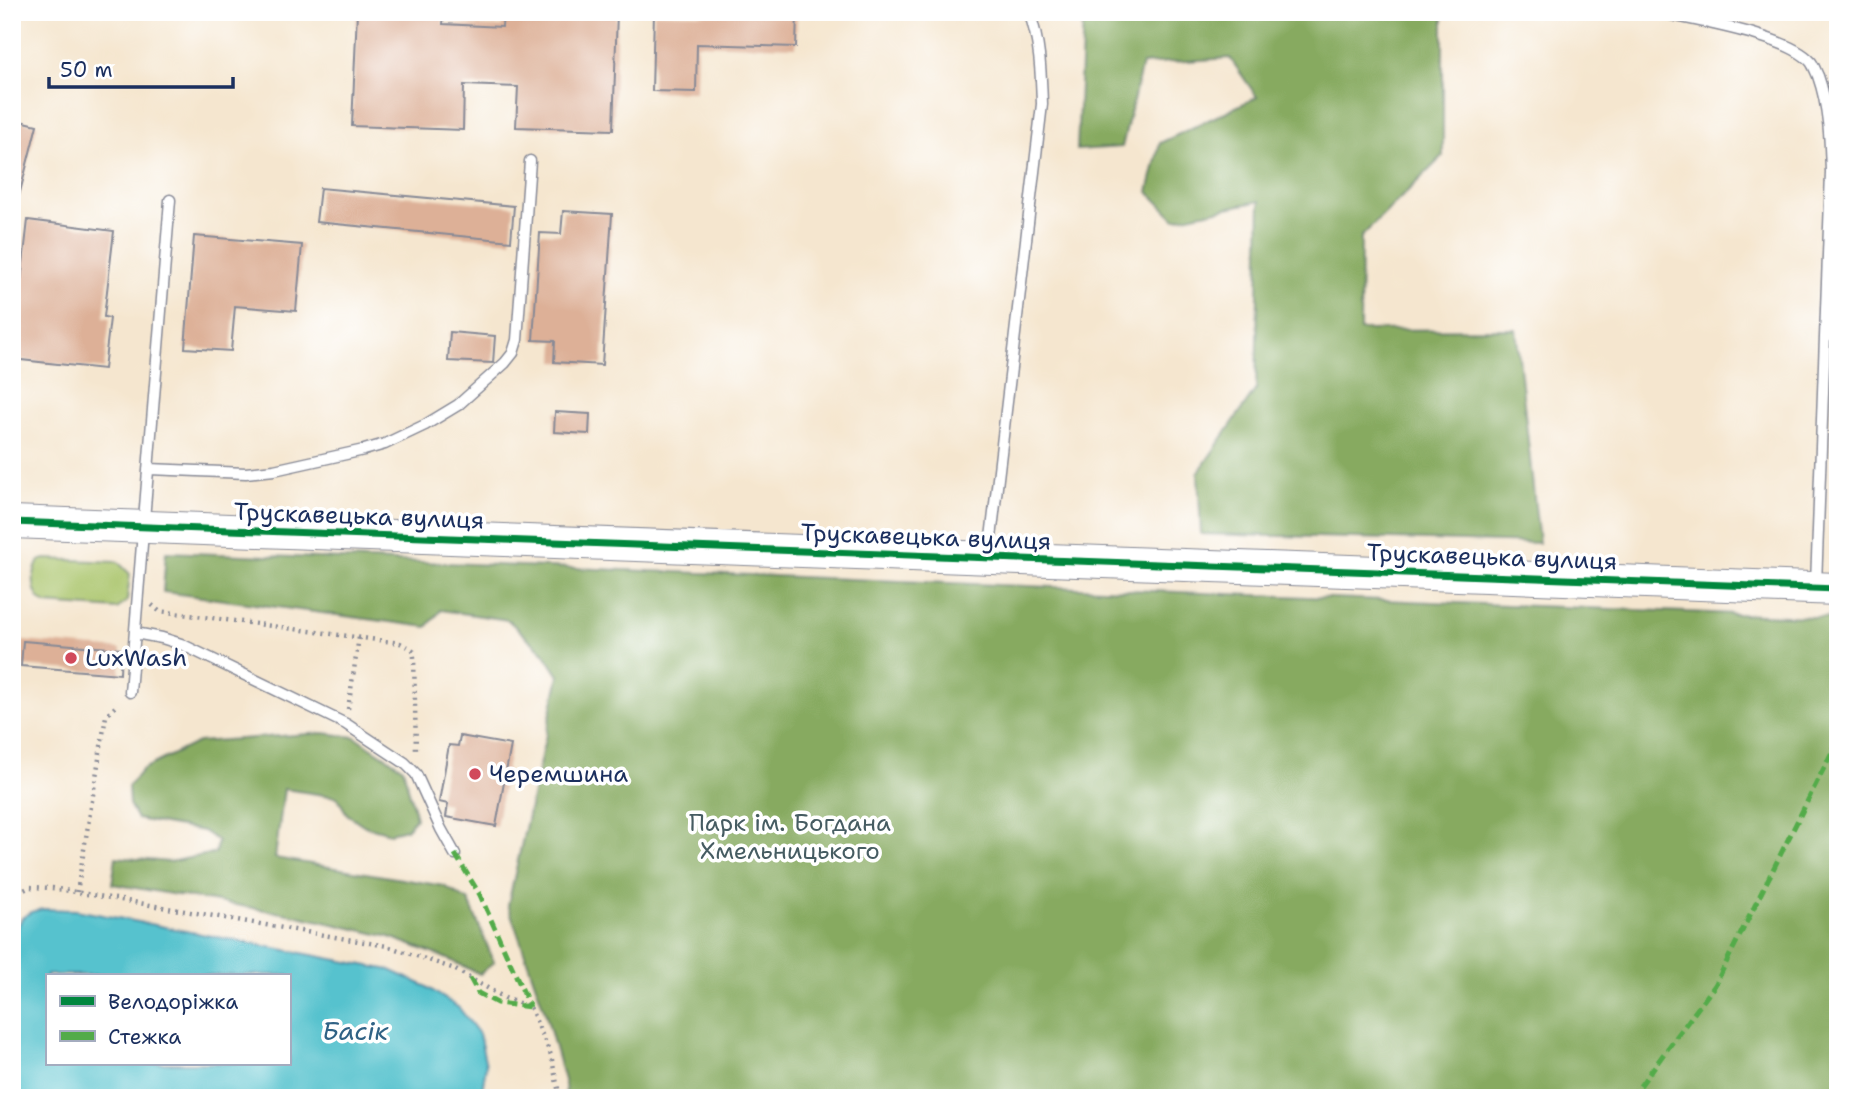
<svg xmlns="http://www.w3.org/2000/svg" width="1850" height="1110" font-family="'Shantell Sans',sans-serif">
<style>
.green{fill:#aac56c;stroke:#627a65;stroke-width:2}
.forest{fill:#87aa60;stroke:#516c5f;stroke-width:2}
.water{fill:#56c2ce;stroke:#387896;stroke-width:2;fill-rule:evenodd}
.building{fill:#ddb097}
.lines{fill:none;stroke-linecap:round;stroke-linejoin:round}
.lane-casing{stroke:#888a96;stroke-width:13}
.secondary-casing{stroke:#888a96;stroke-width:34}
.path{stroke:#888a96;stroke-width:4.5;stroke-dasharray:2 5;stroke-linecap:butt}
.lane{stroke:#fff;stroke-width:10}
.secondary{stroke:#fff;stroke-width:32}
.quiet{stroke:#52ab49;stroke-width:5;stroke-dasharray:10 5;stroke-linecap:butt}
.cycleway-casing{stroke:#fff;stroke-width:11}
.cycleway{stroke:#00873e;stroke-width:7}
.poi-dot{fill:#d1495b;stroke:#fff;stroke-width:2.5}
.labels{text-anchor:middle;stroke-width:7;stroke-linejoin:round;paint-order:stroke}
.street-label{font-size:24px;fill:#1b2f5e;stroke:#fff}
.poi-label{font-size:24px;fill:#1b2f5e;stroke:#fff;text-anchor:start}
.park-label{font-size:24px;fill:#465c62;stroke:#fff}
.water-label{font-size:26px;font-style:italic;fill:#306285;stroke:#fff}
</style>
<rect width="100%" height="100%" fill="#fff"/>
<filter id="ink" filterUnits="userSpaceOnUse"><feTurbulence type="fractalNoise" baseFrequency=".0143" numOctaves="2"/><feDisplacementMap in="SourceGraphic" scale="14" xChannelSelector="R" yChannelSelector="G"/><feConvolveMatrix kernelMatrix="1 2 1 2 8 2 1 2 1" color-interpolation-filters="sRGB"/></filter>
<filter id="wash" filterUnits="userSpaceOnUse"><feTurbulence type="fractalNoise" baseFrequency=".00686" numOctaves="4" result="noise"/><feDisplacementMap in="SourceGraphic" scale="28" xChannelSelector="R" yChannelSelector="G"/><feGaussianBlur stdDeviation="1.57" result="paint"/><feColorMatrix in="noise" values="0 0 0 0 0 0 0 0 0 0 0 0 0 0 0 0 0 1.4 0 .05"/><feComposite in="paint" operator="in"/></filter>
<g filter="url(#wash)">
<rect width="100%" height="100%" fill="#f5e6cf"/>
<path class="green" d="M45,559l73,3 12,12 -3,27 -10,8 -71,-5c-15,-8 -15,-30 -7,-43z"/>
<path class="forest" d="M1129,12h314v144l-82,81 -1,93 156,-1 23,214 -338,-9 -3,-61 58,-84 4,-188 -85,18 -27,-27 12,-49 97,-46 -27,-39 -88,6 -20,83 -45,3 6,-131 43,-1z
M166,552l1672,66v480h-1272l-1,-14 -19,-69 -38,-110 51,-229 -15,-23 -36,-33 -67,-10 -14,17 -264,-35z
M323,733l32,4 48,31 13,50 -10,11 -16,4 -25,-7 -18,-12 -10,-17 -53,-8 -9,69 169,28 25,15 25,61 -14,12 -32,-15 -58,-22 -96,-22 -182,-31 4,-27 53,5 46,-9 3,-12 -15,-10 -66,-12 -8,-15 -1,-18 15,-17 55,-27z"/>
<path class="water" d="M42,909l34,1 314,60 35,16 34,22 20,26 7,31 -5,33h-469v-147l6,-25 4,-8 9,-6zM47,975h242v88h-242z"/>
<g id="blocks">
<path class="building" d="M357,12h87l-1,12 59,3 1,-15h114l-4,118 -97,-3 2,-40 -54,-2 -1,45 -111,-4z
M730,12h67l-1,35 -99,-3 -1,48 -44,-1 2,-78 76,2z
M12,119l25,6 -18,71 -7,-1z
M320,188l194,18 -3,35 -195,-19z
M563,211l49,3 -10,151 -48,-3 1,-21 -22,-1 7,-107 21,1z
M28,220l86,11 -10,86 6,1 -6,51 -92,-10v-52h6z
M194,236l108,9 -6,66 -61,-5 -4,45 -46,-3z
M450,332l45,4 -2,27 -45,-2z
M555,412l35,2 -1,20 -35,-2z
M23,641l98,8 -1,25 -99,-8z
M460,736l51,9 -15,81 -50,-9 2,-13 -9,-2 10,-57 9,1z"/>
</g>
</g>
<g filter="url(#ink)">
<use href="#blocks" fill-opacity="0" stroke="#888a96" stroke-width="2"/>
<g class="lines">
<defs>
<path id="lane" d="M1658,12c36,9 130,23 153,50 3,4 5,10 7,14 11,31 12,64 13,96l-15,413
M149,469l97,4 28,-3 90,-20 21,-6 40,-19 33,-20 47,-42 8,-10 4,-13 13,-179
M989,555l53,-451c-1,-31 -2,-63 -13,-92
M135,633l27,5 19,6 165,80 59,39 11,11 25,55 14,25
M130,692l40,-492"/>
<path id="secondary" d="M12,522l1826,67"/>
</defs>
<use href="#lane" class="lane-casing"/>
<use href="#secondary" class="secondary-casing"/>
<path class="path" d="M152,605l7,6 241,32 13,7 1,7 2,95
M348,709l11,-72
M77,892l29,-176 12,-12
M12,896l18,-9 22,1 335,58 65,22 53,30 25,9 21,48 9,43"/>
<use href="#lane" class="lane"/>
<use href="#secondary" class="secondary"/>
<path class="quiet" d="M455,854l25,41 50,112
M470,978l8,15 19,10 33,4
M1631,1098l84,-113 123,-245"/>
<defs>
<path id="cycleway" d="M12,522l1826,67"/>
</defs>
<use href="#cycleway" class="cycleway-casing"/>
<use href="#cycleway" class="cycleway"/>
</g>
</g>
<g class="poi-dot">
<circle cx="71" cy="658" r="7"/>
<circle cx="475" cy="774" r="7"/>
</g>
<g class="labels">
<g class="street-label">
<text transform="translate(359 516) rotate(2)" y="8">Трускавецька вулиця</text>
<text transform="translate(926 537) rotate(2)" y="8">Трускавецька вулиця</text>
<text transform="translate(1492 557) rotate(2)" y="8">Трускавецька вулиця</text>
</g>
<g class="poi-label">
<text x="85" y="666">LuxWash</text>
<text x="489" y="782">Черемшина</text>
</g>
<g class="park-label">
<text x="790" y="831">Парк ім. Богдана<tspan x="790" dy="28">Хмельницького</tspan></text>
</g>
<g class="water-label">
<text x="355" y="1040">Басік</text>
</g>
</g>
<rect width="1850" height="1110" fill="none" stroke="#fff" stroke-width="42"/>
<rect x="46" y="974" width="245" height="91" fill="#ffffff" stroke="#a4acbf" stroke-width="2"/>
<rect x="60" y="996" width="35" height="10" fill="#00873e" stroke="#a4acbf" stroke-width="2"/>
<text x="108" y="1009" font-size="21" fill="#1b2f5e">Велодоріжка</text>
<rect x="60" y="1031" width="35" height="10" fill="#52ab49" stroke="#a4acbf" stroke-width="2"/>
<text x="108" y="1044" font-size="21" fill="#1b2f5e">Стежка</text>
<path d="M49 77v10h184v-10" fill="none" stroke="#1b2f5e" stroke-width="3.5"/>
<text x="60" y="77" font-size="21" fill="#1b2f5e" stroke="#ffffff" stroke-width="5" paint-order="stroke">50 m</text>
</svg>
